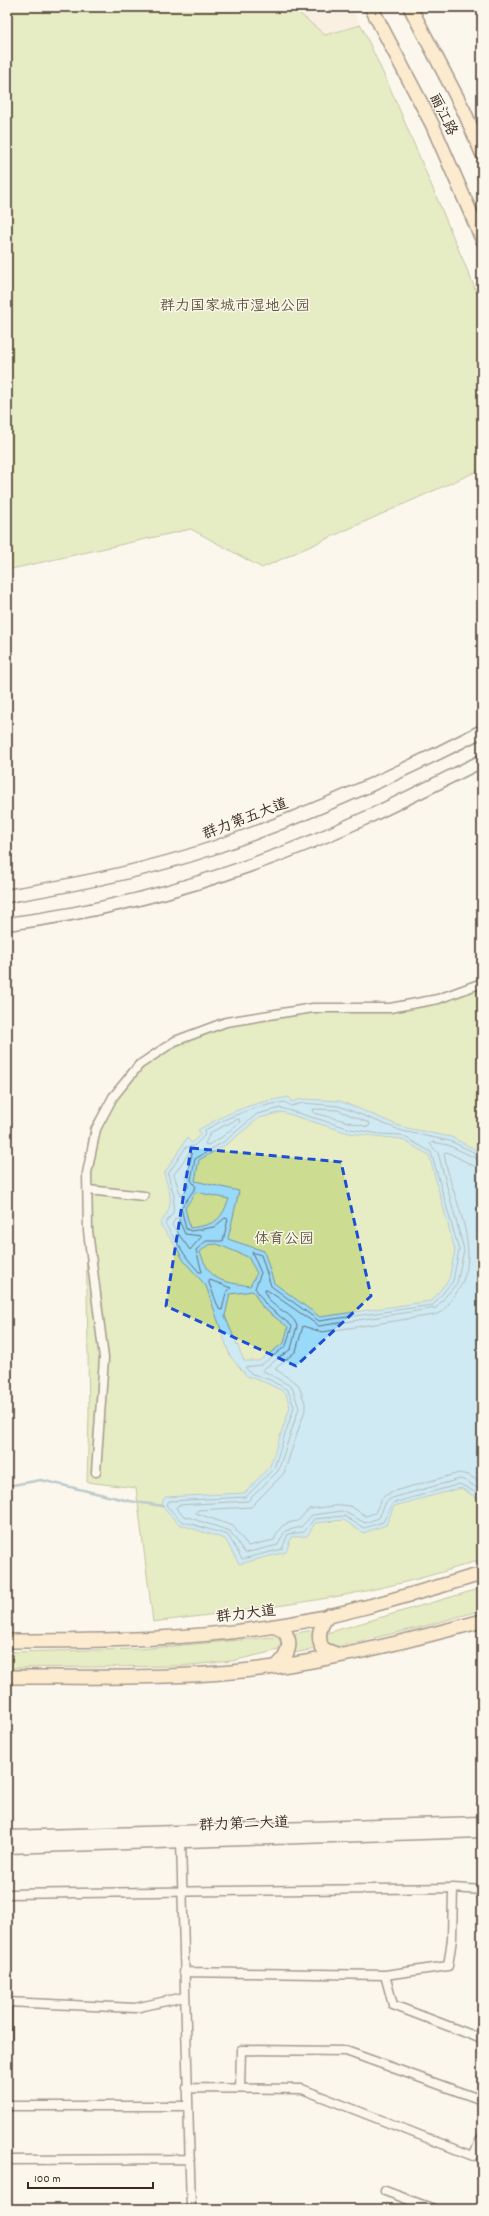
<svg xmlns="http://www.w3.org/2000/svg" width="489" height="2216" font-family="Dekko,'LXGW WenKai TC',sans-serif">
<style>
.built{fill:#f7e6d5}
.green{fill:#ccdd91;stroke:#848458}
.water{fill:#99d9fa;stroke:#7393a2;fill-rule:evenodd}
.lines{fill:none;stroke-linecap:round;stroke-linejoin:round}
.shore{stroke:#617076;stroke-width:1}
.stream{stroke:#7393a2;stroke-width:2.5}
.street-casing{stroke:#3b2a1e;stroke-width:11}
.secondary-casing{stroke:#3b2a1e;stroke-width:15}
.primary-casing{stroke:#3b2a1e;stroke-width:16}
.street{stroke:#fbf7ec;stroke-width:8}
.secondary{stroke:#fbf7ec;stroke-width:12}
.primary{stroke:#fedbac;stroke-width:13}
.marked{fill:none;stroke:#1d4ed8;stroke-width:3;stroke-dasharray:8 5;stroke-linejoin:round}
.labels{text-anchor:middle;stroke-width:3;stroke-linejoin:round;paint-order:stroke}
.street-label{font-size:15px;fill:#3b2a1e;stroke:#fbf7ec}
.park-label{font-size:15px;fill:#5f573b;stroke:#fbf7ec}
</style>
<rect width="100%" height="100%" fill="#fbf7ec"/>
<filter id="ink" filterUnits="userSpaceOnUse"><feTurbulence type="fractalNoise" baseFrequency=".025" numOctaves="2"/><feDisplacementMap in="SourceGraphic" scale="8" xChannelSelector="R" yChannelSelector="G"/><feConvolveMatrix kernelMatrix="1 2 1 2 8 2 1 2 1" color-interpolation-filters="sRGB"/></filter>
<g filter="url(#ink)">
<path class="built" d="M292,7h59l10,18 -36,10z"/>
<path class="green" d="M7,7h285l33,28 36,-10 34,74 87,206v164l-220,99 -71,-39 -184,41z
M482,987v572c-105,38 -219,49 -329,63l-17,-134 -49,-6 2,-68 -4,-240 5,-47 39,-58 42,-29 70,-20 79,-15 74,6 51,-10z
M482,1588v22l-60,17 -87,20 -7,-1 -2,-5 1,-8z
M313,1630l1,3 -1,8 3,8 -23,4 -2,-19z
M273,1637l6,1 2,5 -2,7 -47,11 -51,5 -174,2v-16l133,-3z"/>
<path class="water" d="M289,1097l2,5 11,-3 38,2 62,26 49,10 31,16v348l-21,-13 -67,18 -8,19 -23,8 -19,-13 -29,3 -8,13 -16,1 -5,15 -47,12 -14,-25 -46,-15 -18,-18 4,-9 80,-4 25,-27 20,-59 -4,-14 -17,-9 -22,-8 -17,-20 -24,-70 -22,-25 -11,-19 -13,-18c15,-20 11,-28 4,-50l23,-36 5,5 9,-9 -3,-4c33,-19 53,-27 91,-33zM282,1112l67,21 52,6 28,16 26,95 -6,29 -17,22 -112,16 -46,-34 -10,-32 -36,-12 11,-48 -44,-10 4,-21 28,-16 32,-26zM196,1192l33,7c-9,24 -15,25 -39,29l-5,-20zM217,1244l31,13 9,16 -7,13c-30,-5 -39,-4 -50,-34l8,-7zM253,1291l10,17 25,19 -4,16 -25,18h-15l-19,-45 5,-22z"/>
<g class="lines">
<path class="shore" d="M314,1109l24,1 31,13 1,2 -2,2 -54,-14z
M239,1119l1,3 -18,15 -14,8 -3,-1 5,-11z
M190,1152l2,2 -6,24 2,9 -7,9 -7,-21z
M482,1156l-32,-15 -48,-10 -63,-25 -36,-3 -12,3 -6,-4c-29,4 -54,13 -80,28l-1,6 -10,10 -8,1 -18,27 6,22 -1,17 -8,11 22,34 12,14h3l-6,-22 10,-9h17l5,-22 -3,-1 -11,9 -23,4 -5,-2 -5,-21 15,-21 -5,-7 4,-21 30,-18 32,-27 24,-6 70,21 29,5 21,1 30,17 28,98 -6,31 -20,24 -114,16 -48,-35 -10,-31 -9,-3 9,21 -6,15 11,17 26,21 -6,20 -25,19 -16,2 5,6 20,7 18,10 6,17 -20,61 -28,29 -77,4 -3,4 15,16 47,14 14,24 40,-10 6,-15 16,-2 10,-13 30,-3 20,12 19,-6 10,-19 67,-19 22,12
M482,1161l-34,-16 -16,-3 -2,2 8,9 26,97 -7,33 -21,25 -117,18 -52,-36h-2c1,18 27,20 32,36l-6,23 -29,21 30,17 7,21 -21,63 -30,30 -70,4 -2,3 8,8 46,15 15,22 33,-8 7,-14 16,-4 11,-12 31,-4 22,12 14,-5 7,-16 6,-4 68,-19 6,2 16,10
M482,1167l-8,-1 -27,-14 -3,1c7,49 45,100 8,146 -5,7 -9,14 -18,16l-112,17 -19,-6 -7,25 -21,18 23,15 7,19v7l-21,63 -33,34 -53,3 -2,3 37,13 15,20 26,-6c6,-14 9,-17 24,-19l11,-12 33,-4 8,1 16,10 9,-3 7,-15 9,-6 68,-19 9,2 14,8
M178,1218l7,16 17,2 -12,14 -18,-25 3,-6z
M210,1280l21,8 -5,5 -4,17 -3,-1 -10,-26z"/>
<path class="stream" d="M7,1486l34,-6 88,21 34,5"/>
<defs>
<path id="street" d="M88,1190l56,6
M96,1472l8,-114 -16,-127 -1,-58 9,-44 17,-32 26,-32 36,-24 51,-19 87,-14h77l48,-9 44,-16
M181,1841l10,368
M453,1888l-1,51 -4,27 -63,9 8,30 89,34
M9,1894l444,-6 29,2
M184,1972l201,3
M7,2038v-36l128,6 49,-11
M187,2088l115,1 171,67 9,-19
M240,2088l1,-38 105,1 136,49
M7,2106h181
M7,2160l183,-1
M385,2191l49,18"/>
<path id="secondary" d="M7,896c68,-11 137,-25 203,-47 93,-32 185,-73 272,-118
M7,924c125,-16 247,-54 361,-107 38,-18 76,-37 114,-56
M7,1837l475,-14
M7,1847l475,-16"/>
<path id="primary" d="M371,7l61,117 50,115
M410,7l54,104 18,42
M329,1615c-9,10 -13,22 -6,34l16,6
M273,1626l11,5c10,13 3,26 -8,36
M7,1641c94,0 188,-1 281,-17 66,-11 130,-32 194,-50
M7,1677c93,0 188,3 281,-12 65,-10 130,-27 194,-44"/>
</defs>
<use href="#street" class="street-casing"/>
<use href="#secondary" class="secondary-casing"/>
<use href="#primary" class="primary-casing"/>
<use href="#street" class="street"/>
<use href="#secondary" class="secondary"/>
<use href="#primary" class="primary"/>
</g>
</g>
<path d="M0 0H489V2216H0ZM191,1148l150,14 30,134 -75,70 -130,-60z" fill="#fbf7ec" fill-opacity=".55" fill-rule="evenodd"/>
<path class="marked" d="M191,1148l150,14 30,134 -75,70 -130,-60z"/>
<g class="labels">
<g class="street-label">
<text transform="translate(444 114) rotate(64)" y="5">丽江路</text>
<text transform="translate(245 818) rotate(-21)" y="5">群力第五大道</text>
<text transform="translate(246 1613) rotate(-7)" y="5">群力大道</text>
<text transform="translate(244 1823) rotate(-2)" y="5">群力第二大道</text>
</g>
<g class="park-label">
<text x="235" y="310">群力国家城市湿地公园</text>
<text x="284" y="1243">体育公园</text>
</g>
</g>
<rect width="489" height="2216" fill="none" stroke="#fbf7ec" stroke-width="24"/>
<rect x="12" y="12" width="465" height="2192" fill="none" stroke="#3b2a1e" stroke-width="1.5" filter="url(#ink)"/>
<path d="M28 2182v6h125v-6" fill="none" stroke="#3b2a1e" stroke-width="2"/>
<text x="34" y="2182" font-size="12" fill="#3b2a1e" stroke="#fbf7ec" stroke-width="3" paint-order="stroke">100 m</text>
</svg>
